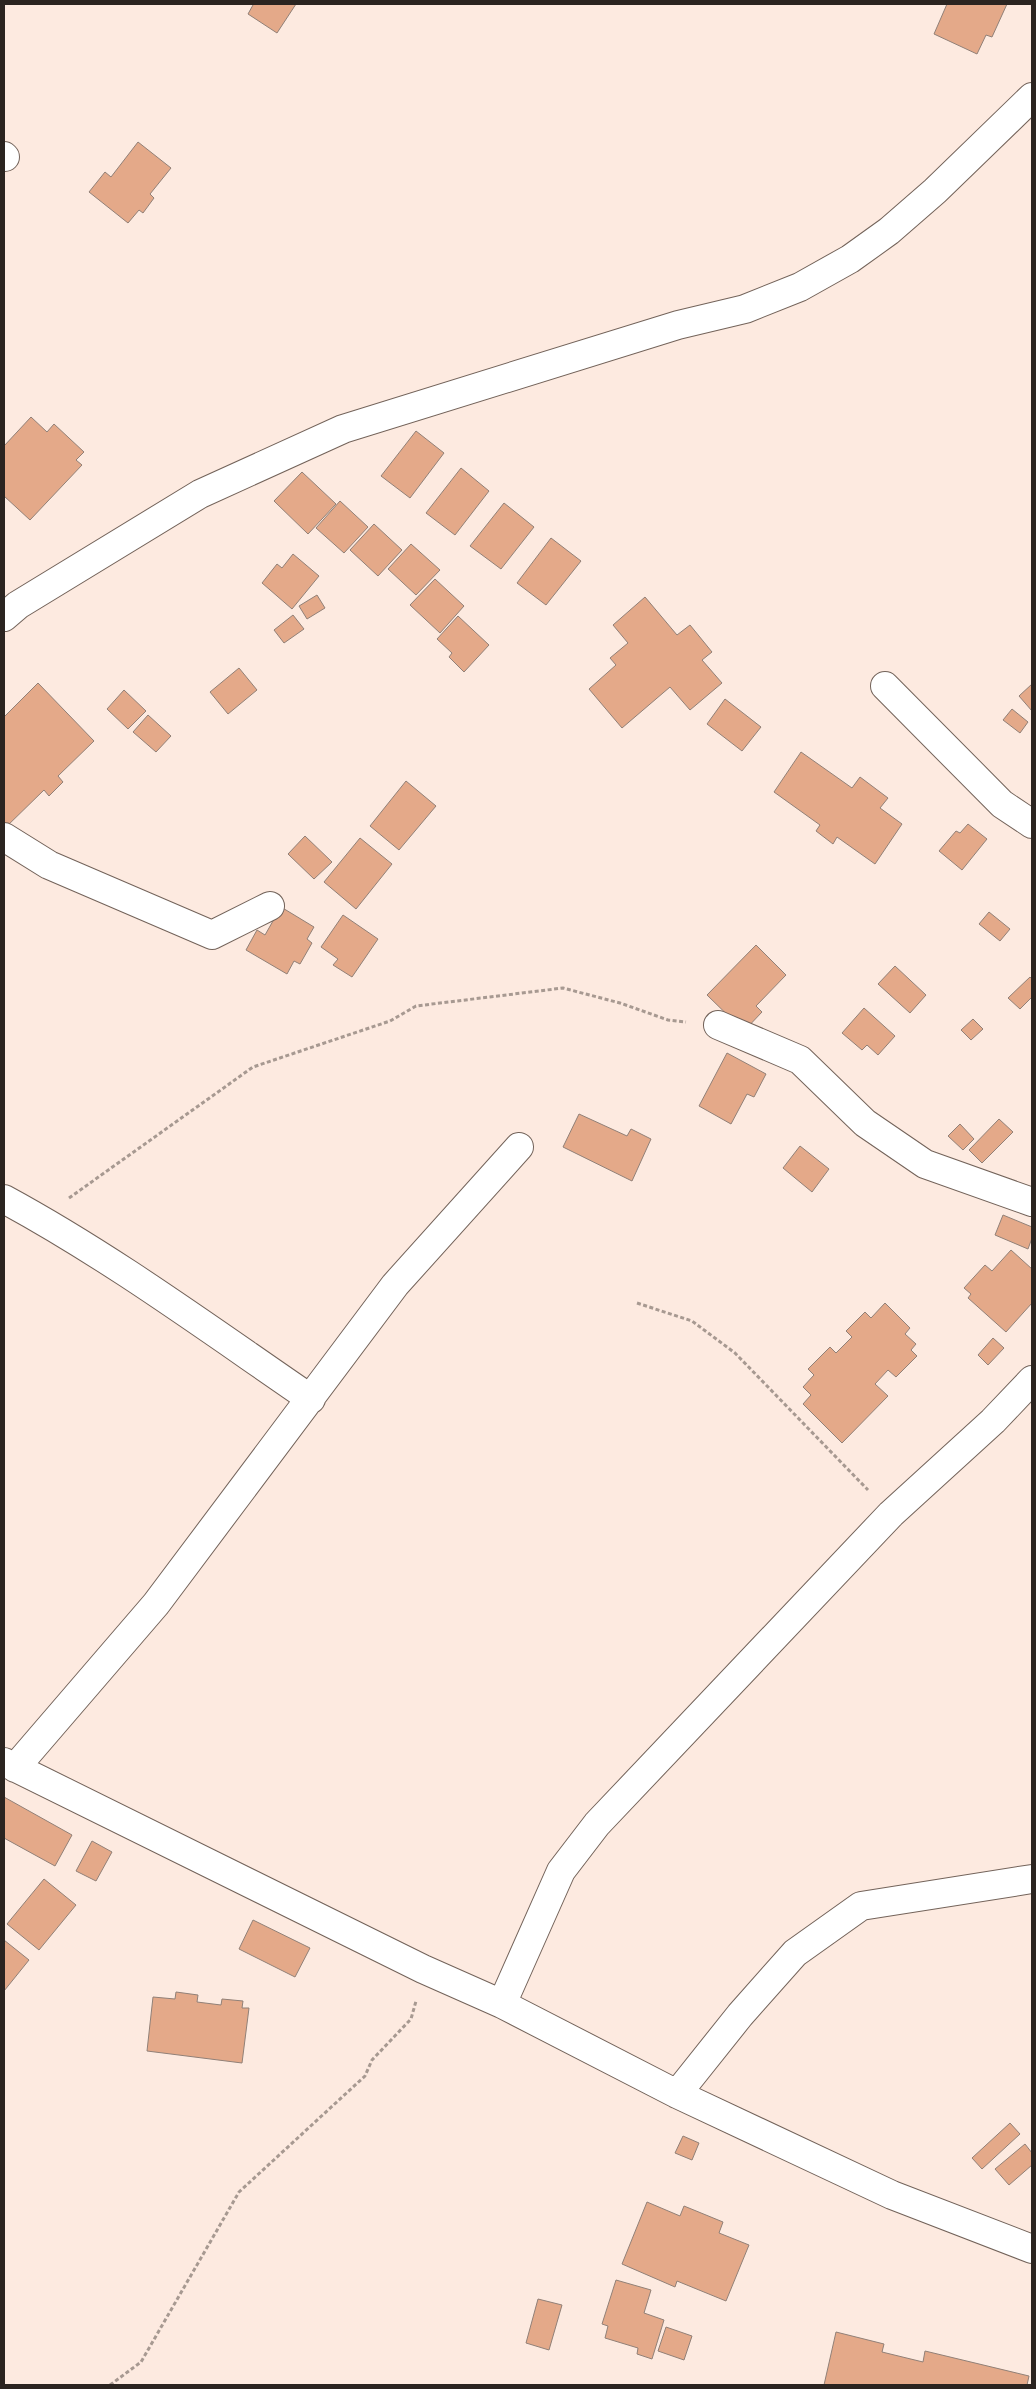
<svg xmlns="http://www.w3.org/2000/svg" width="1036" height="2389" font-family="Barlow,sans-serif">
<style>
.building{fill:#e4a989;stroke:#918077}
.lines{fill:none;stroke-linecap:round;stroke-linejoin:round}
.minor-casing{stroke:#73635a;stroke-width:30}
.path{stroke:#a79991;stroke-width:3;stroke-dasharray:4 2.5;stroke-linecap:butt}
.minor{stroke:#fff;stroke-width:28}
</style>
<rect width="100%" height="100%" fill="#fdeae0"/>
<path class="building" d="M252,4h44l-19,29 -29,-19 5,-9z
M947,4h60l-15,33 -6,-2 -9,19 -43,-20z
M138,142l33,26 -21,26 4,4 -11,15 -4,-3 -11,13 -39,-31 16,-20 6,5z
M31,417l16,15 7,-8 30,28 -8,8 6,5 -52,55 -26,-24v-50z
M416,431l28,22 -34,45 -29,-22z
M461,468l28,23 -34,44 -29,-22z
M302,472l34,32 -28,30 -34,-33z
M340,501l28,26 -24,26 -28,-25z
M504,503l30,24 -33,42 -31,-23z
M374,524l28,26 -24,26 -28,-26z
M551,538l30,23 -35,44 -29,-22z
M411,544l29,26 -24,25 -28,-26z
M293,554l26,22 -27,33 -30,-26 15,-19 5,4z
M435,579l29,27 -24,27 -30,-28z
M317,595l8,13 -18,11 -8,-13z
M645,597l32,38 13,-10 22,27 -10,8 20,23 -32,27 -20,-23 -48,41 -33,-39 27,-24 -6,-7 18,-15 -15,-18z
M293,615l11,14 -20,14 -10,-13z
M458,616l31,29 -25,27 -15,-15 3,-4 -15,-14z
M239,668l18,22 -29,24 -18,-22z
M38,683l56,58 -36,35 5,6 -14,14 -5,-6 -40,39v-112z
M1032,684v27l-13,-15z
M124,690l22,21 -18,18 -21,-20z
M725,699l36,28 -19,24 -35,-27z
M1012,709l16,13 -8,11 -17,-13z
M148,715l23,21 -15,16 -23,-20z
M801,752l51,36 8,-11 28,21 -8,10 22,16 -27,40 -38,-27 -4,7 -17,-13 4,-6 -46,-33z
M406,781l30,25 -37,44 -29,-24z
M968,824l19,15 -25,31 -23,-19 17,-20 4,2z
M305,836l27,26 -18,17 -26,-25z
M360,838l32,26 -36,45 -32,-27z
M281,907l33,20 -7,12 5,4 -12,21 -6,-3 -7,13 -41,-24 11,-20 8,5z
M989,912l21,17 -10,12 -21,-17z
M343,915l35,24 -26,38 -19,-12 5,-6 -17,-12z
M756,945l30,30 -30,31 6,6 -18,19 -37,-36z
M895,966l31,29 -16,18 -32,-29z
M1030,977l2,2v18l-12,12 -12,-11z
M864,1008l31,28 -17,19 -11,-10 -5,5 -20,-17z
M973,1019l10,10 -12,11 -10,-10z
M727,1053l39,21 -12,23 -7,-3 -16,30 -32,-18z
M579,1114l48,22 4,-7 20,10 -19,42 -69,-34z
M999,1119l14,13 -31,31 -13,-13z
M960,1124l14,15 -11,11 -15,-14z
M800,1146l29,23 -17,23 -29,-24z
M1003,1215l29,12v11l-4,11 -33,-14z
M1011,1250l21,19v34l-26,29 -38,-34 3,-4 -7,-6 21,-23 7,6z
M885,1303l25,25 -5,6 11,10 -5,6 6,6 -21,21 -8,-7 -13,14 13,12 -46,47 -39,-39 8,-9 -8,-8 11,-12 -6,-6 22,-22 6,6 16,-16 -6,-6 19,-19 6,6z
M993,1338l11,10 -16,17 -10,-10z
M4,1797l68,38 -17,31 -51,-28z
M92,1841l20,11 -16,29 -20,-10z
M44,1879l32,26 -37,45 -32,-26z
M253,1920l57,28 -15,29 -56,-28z
M4,1940l25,20 -25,31z
M176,1992l22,3 -1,7 24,3 1,-6 21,2 -1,7h7l-7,55 -95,-12 6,-54 22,2z
M1010,2123l10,11 -38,35 -10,-11z
M683,2136l16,7 -7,17 -17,-7z
M1025,2144l7,9v12l-23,20 -14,-16z
M647,2202l33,14 4,-10 39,16 -4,11 30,12 -23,56 -49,-20 -2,6 -53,-23z
M616,2280l35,10 -7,23 20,7 -12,39 -15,-5 1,-6 -33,-10 3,-12 -6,-2z
M538,2299l24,6 -13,45 -23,-7z
M666,2327l26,9 -8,24 -26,-9z
M836,2332l48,12 -2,8 41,10 2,-11 104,25 -2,9h-203z"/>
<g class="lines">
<defs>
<path id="minor" d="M4,156l1,1
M4,617l14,-12 182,-111 143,-65 335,-104 67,-16 55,-22 50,-28 39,-28 46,-40 97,-94
M885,686l117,118 30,20
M4,837l45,28 163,70 58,-29
M718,1025l82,35 65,63 60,41 107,38
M4,1199c107,58 206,131 307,200
M4,1762l419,207 79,35 175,90 215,101 140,54
M15,1768l141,-164 239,-319 124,-138
M502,2004l59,-133 36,-47 294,-310 102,-93 39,-41
M677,2094l63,-79 55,-62 66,-47 171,-27"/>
</defs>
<use href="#minor" class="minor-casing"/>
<path class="path" d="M69,1198l184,-131 137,-46 26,-15 147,-18 57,15 48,17 18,2
M637,1303l55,18 43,32 133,137
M110,2385l31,-23 98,-170 126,-116 7,-16 39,-41 5,-18"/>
<use href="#minor" class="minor"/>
</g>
<rect width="1036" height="2389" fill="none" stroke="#2b2420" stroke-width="10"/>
</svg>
